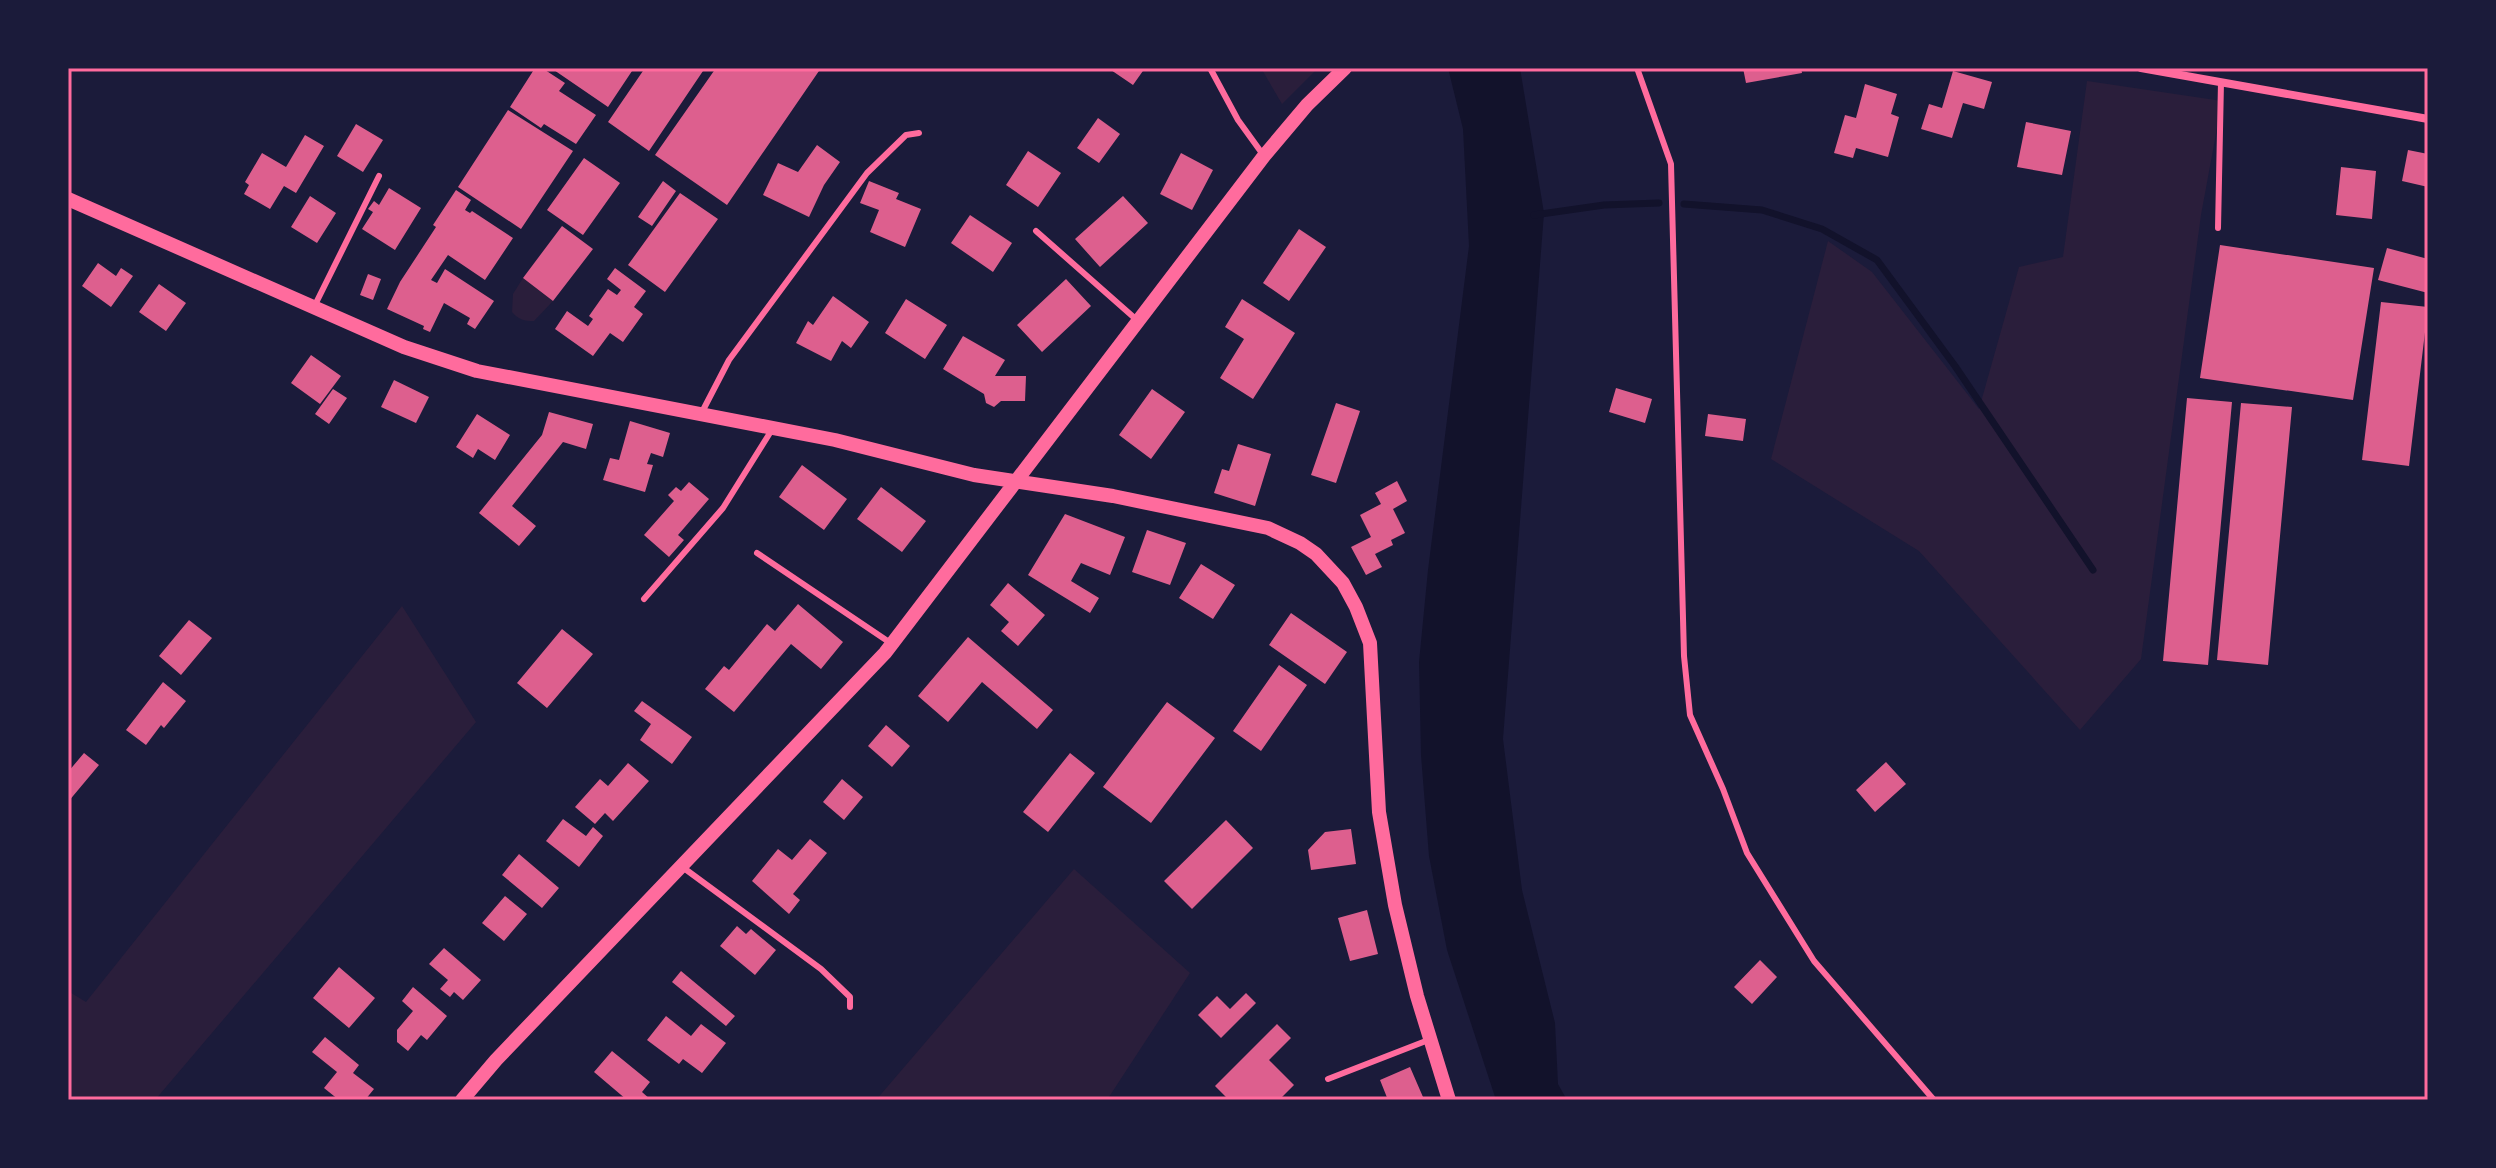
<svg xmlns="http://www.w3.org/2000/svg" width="2496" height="1168" font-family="Helvetica,sans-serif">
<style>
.green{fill:#2a1e3b}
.water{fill:#12122b}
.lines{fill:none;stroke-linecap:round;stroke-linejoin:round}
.stream{stroke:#12122b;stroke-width:7}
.building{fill:#dd5f8e}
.service{stroke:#ff6b9d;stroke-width:6}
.minor{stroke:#ff6b9d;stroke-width:8}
.tertiary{stroke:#ff6b9d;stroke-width:14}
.neatline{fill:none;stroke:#ff6b9d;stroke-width:3}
</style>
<rect width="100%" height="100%" fill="#1b1b3a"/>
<path class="green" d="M1261,68h57l-36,36z
M2087,81l135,20 -21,114 -60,444 -61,71 -161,-179 -148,-92 57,-218 44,31 107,137 40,-142 44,-10z
M523,278l30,23 -19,20c-10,0 -15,-1 -22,-9l1,-18z
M402,606l74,116 -321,378h-87v-109l18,11z
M1074,869l116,104 -83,127h-231z"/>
<path class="water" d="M1448,68h72l24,145 -41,526 19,151 33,133 3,61 9,16h-71l-49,-150 -18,-94 -8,-101 -2,-93 9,-92 41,-324 -6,-117z"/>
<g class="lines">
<path class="stream" d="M1684,204l78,6 60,19 55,31 78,106 138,204
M1534,215l70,-10 55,-2"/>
</g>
<path class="building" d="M535,68h7l23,15 -6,8 37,24 -20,29 -32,-20 -3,4 -31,-21z
M551,68h83l-26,39z
M645,68h60l-56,83 -41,-29z
M716,68h105l-94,137 -72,-50z
M1108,68h37l-12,17z
M1743,68h58l1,5 -56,10z
M1953,71l39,11 -8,27 -21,-6 -11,35 -31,-9 8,-25 13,4z
M1865,84l32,10 -6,20 8,3 -11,40 -32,-9 -3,10 -19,-5 11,-38 11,3z
M508,110l65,41 -52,78 -63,-42z
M1098,118l22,16 -21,29 -22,-15z
M2026,122l45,9 -9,44 -45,-8z
M356,124l27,16 -20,32 -26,-16z
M305,135l19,11 -28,47 -12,-7 -14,23 -26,-15 5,-9 -4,-3 17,-29 24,14z
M817,145l23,17 -16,23 -15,32 -46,-22 15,-32 20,9z
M2408,150l20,4v33l-26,-6z
M1028,151l33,22 -23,34 -32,-22z
M1181,153l32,17 -21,40 -32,-16z
M584,158l36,25 -37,52 -36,-25z
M2341,167l35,4 -4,48 -36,-4z
M663,181l13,10 -24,35 -14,-9z
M869,181l30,12 -3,6 25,10 -16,38 -35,-15 9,-22 -19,-7z
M389,188l32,20 -26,42 -33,-21 11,-17 -5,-3 6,-8 5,4z
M456,190l15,10 -6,10 5,3 2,-2 41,27 -28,42 -37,-25 -17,25 6,3 8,-14 49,32 -19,28 -8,-5 3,-6 -26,-15 -14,29 -7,-3 1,-3 -37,-17 13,-27 36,-55 -3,-2z
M680,193l38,26 -53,73 -37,-27z
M310,196l26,17 -19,30 -26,-16z
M1123,196l25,27 -48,44 -25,-28z
M970,215l42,28 -19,29 -42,-29z
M562,226l31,23 -40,52 -30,-23z
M1299,229l27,18 -37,54 -26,-18z
M2220,245l154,23 -21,132 -153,-22z
M2387,248l41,11v34l-50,-13z
M98,263l18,13 5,-8 12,8 -22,31 -29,-21z
M615,268l31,23 -12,16 9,7 -20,28 -13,-9 -17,23 -38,-27 12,-18 21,15 5,-7 -4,-3 19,-27 9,6 4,-5 -14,-11z
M368,274l13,5 -8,21 -13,-5z
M1066,279l25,27 -49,46 -25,-27z
M159,284l27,19 -20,28 -27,-19z
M833,296l36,26 -18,26 -9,-7 -11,20 -35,-18 12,-22 5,4z
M906,299l41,26 -22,34 -40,-26z
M1242,299l53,34 -42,66 -33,-21 24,-39 -19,-12z
M2381,302l47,5 -19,159 -47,-6z
M963,336l42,24 -10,16h31l-1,25h-24l-7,6 -8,-4 -2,-9 -41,-25z
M311,355l30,21 -21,28 -29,-21z
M394,380l35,17 -13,26 -35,-16z
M1616,388l36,11 -7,24 -36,-11z
M333,389l14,9 -18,26 -14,-10z
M1152,389l33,23 -34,47 -32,-24z
M2187,398l45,4 -24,263 -45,-4z
M1336,403l24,8 -24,72 -25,-8z
M2241,403l51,4 -24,258 -51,-5z
M549,412l44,12 -7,25 -23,-7 -51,64 24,20 -17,20 -40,-33 63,-78z
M477,414l33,21 -15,25 -17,-11 -5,9 -17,-11z
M1708,414l38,5 -3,22 -38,-5z
M630,421l40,12 -7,24 -12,-4 -4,11 6,1 -8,27 -42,-12 7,-22 9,2z
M1238,444l33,10 -16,52 -41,-13 8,-24 7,2z
M802,465l45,34 -23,31 -45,-33z
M1397,481l10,20 -14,8 12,24 -14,7 2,5 -18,9 7,13 -16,8 -15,-28 20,-10 -11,-22 21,-11 -6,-11z
M689,482l20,17 -31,36 6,5 -15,17 -25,-22 30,-34 -6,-6 8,-8 5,4z
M881,487l45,34 -24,31 -45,-33z
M1065,514l60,23 -15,38 -29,-12 -10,18 28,17 -9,15 -62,-38z
M1147,530l39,13 -16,42 -38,-13z
M1201,564l34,21 -22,34 -34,-21z
M1008,583l37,32 -27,31 -17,-15 8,-9 -19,-17z
M798,604l45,38 -22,27 -30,-25 -57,68 -29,-23 19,-23 5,4 38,-46 8,7z
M1291,613l56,39 -22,32 -56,-39z
M189,620l23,18 -31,37 -22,-19z
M562,629l31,25 -46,54 -30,-25z
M968,637l85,73 -16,19 -55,-47 -34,40 -30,-26z
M1279,665l28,20 -46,66 -28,-20z
M163,682l23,19 -22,27 -3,-3 -15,20 -20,-15z
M642,701l50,36 -20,27 -32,-24 11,-16 -17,-13z
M1167,702l48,36 -64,85 -48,-36z
M886,725l24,21 -18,21 -24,-21z
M84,753l15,12 -31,37v-30z
M1070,753l25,20 -47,59 -25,-20z
M1886,762l20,22 -31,28 -19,-22z
M628,763l21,18 -36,40 -8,-8 -10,11 -20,-17 25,-28 8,7z
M842,779l21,18 -19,23 -21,-18z
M563,819l23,17 7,-9 10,9 -24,31 -33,-26z
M1226,820l27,28 -61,61 -28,-28z
M1351,829l5,35 -45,6 -3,-20 17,-18z
M810,839l17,14 -34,41 7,6 -11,14 -37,-33 26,-32 14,11z
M519,854l40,34 -17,20 -40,-33z
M505,896l22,18 -23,27 -22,-18z
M1367,910l11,44 -28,7 -12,-43z
M737,926l9,8 5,-5 25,21 -21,25 -35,-29z
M444,948l37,32 -18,20 -9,-8 -4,5 -10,-8 8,-9 -19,-16z
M1760,960l17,17 -25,27 -18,-17z
M339,967l36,31 -26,30 -36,-30z
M681,971l54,45 -9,10 -54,-44z
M413,987l34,29 -20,24 -6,-5 -13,16 -11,-9v-12l16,-19 -11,-10z
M1246,993l10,10 -35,35 -23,-23 19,-19 13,13z
M666,1016l25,20 10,-12 25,19 -24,30 -19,-14 -4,5 -32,-24z
M1277,1024l14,14 -22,22 25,25 -15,15h-50l-14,-14z
M325,1037l34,28 -6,8 21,16 -9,11h-26l-15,-12 13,-16 -25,-20z
M612,1051l38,31 -8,10 9,8h-24l-33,-28z
M1410,1067l13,30 -7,3h-28l-8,-20z"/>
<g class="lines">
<path class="service" d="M1210,68l28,52 26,36
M1637,68l34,96 13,492 6,59 33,74 24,64 67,108 120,139
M2218,228l3,-146
M1036,231l102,90
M314,307l65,-131
M701,414l28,-54 138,-187 39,-38 13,-2
M757,553l135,91
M644,599l79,-91 50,-80
M681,866l140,103 29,28v10
M1328,1079l103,-40"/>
<path class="minor" d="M2141,68l287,51"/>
<path class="tertiary" d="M68,199l336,148 73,24 358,69 139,35 139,21 155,32 32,15 16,11 27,29 13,24 14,36 9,169 16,93 22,91 32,104
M462,1100l34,-40 389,-407 379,-497 43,-51 38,-37"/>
</g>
<rect width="2496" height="1168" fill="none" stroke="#1b1b3a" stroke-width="140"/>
<rect x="70" y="70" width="2356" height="1028" class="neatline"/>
</svg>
